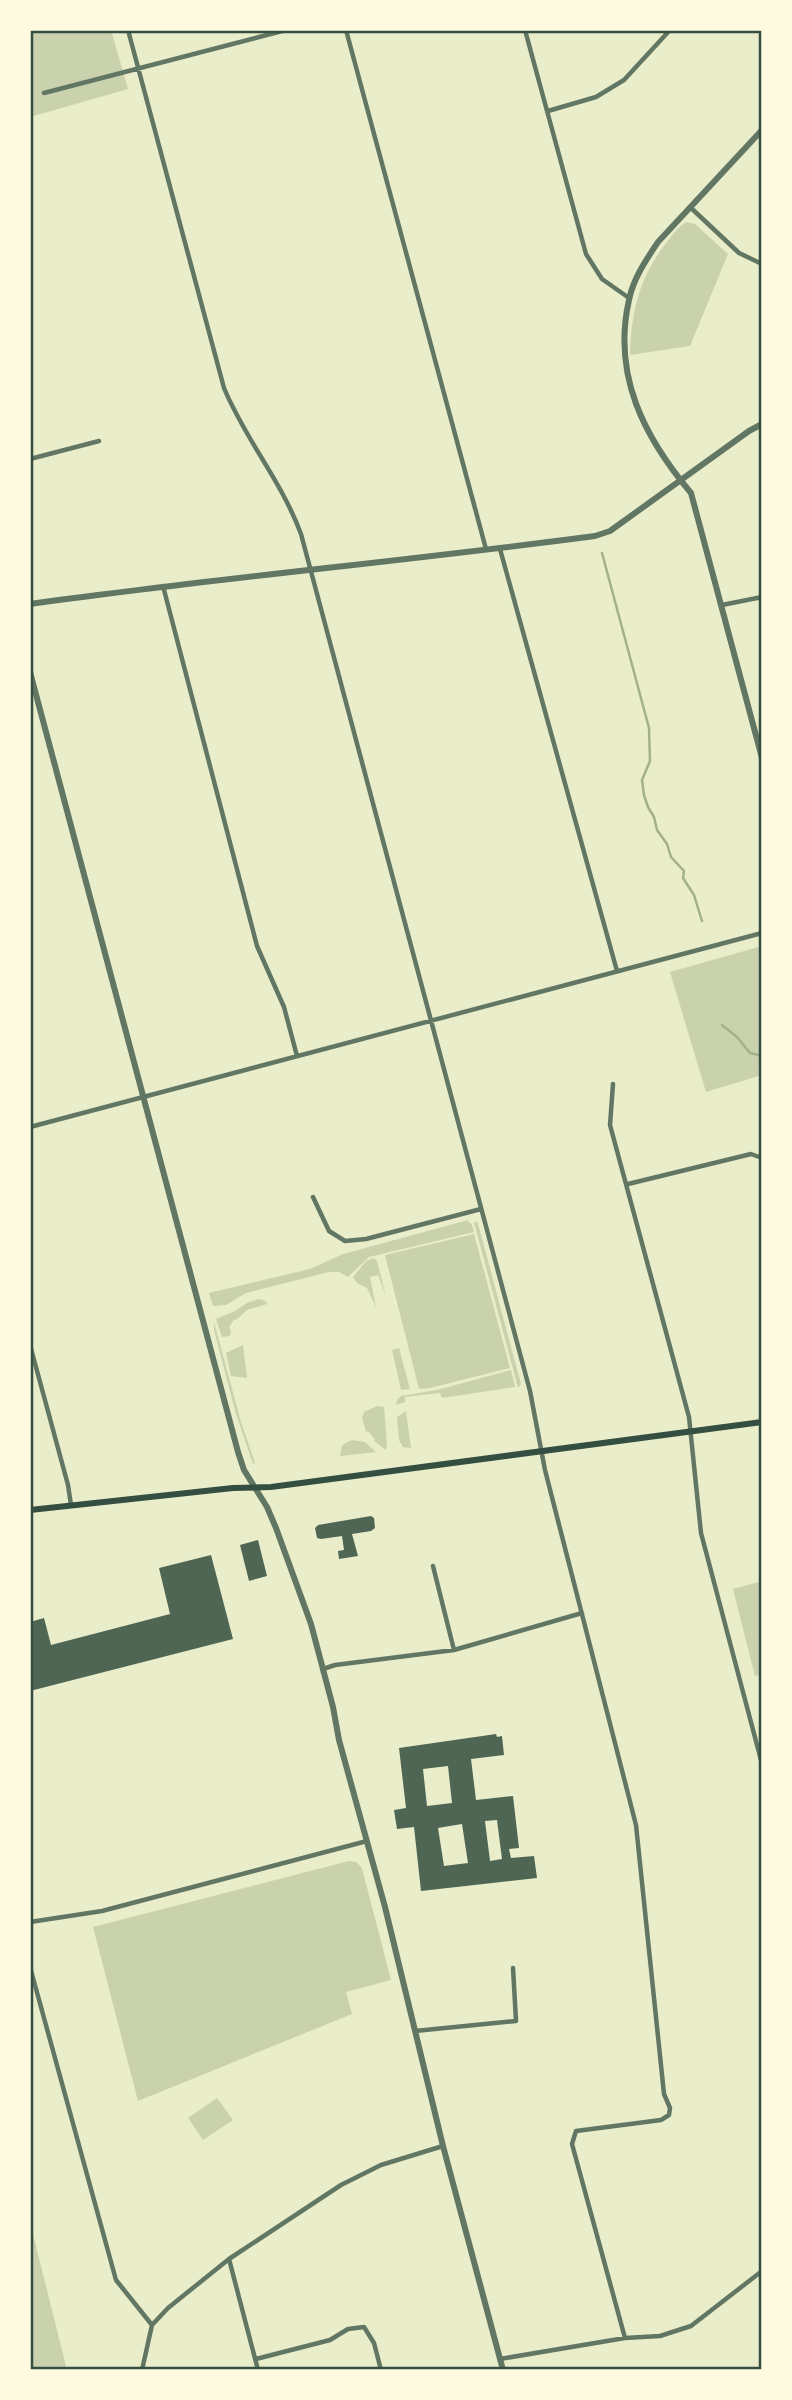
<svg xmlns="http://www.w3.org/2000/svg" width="792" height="2400" font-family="'IBM Plex Serif',serif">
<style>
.green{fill:#cad2ad}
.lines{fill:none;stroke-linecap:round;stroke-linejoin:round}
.stream{stroke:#a3b18a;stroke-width:2.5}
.building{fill:#4f6655;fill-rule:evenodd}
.minor{stroke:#617663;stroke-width:4.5}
.tertiary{stroke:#617663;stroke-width:6}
.secondary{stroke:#344e41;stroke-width:6}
.neatline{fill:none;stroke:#344e41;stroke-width:2.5}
</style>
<rect width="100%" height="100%" fill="#e9edc9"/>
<path class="green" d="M30,30h81l17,59 -98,28z
M686,222l9,2 33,30 -38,92 -60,9c1,-43 10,-80 37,-113 6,-8 11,-15 19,-20z
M762,946v129l-56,17 -36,-120z
M468,1220l1,3h2l3,9 -105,25 -21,20 -9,-5h-10l-83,21 -20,12 -13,1 -4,-13 101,-24 33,-15z
M474,1222h3l3,9 41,153 -3,4z
M474,1234l36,134 -80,20 -11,1 -34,-134z
M374,1258l3,3 9,35 -8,-21 -8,2 6,30 -9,-19 -10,-5 -4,-6 13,-16z
M258,1299l8,2 1,3 -20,6 -11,10 -2,-1 -5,9 2,2 -1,6 -8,1 -6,-18 19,-8 12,-8z
M214,1322l27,100 14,41 -2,1 -17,-50 -22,-84z
M243,1345l4,33 -16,-2 -5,-23z
M399,1348l11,41 -9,1 -9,-40z
M511,1370l4,17 -73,11 -2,-5 -35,4v5l-9,3 1,-5 4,-4 36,-6z
M377,1406l7,1 3,38 -1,5 -12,-9 1,-1 -7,-9 -2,1 -4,-14 2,-6z
M406,1411l5,37 -8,-1 -4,-7 -2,-23z
M352,1440l13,2 11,10 -36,4 2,-11z
M762,1581v93l-7,2 -22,-87z
M349,1861l7,1 6,6 29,112 -45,12 6,22 -214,87 -45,-174z
M217,2098l16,22 -30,20 -15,-22z
M30,2222l37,148h-37z"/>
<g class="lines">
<path class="stream" d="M602,553l47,175 1,33 -8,19 2,15 4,12 6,10 3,13 10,14 4,13 13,14 -1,7 11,17 8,26
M722,1025l15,12 13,16 12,3"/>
</g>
<path class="building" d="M371,1516l3,2 1,10 -4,3 -19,3 6,22 -19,3 -1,-8 6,-1 -2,-14 -21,3 -4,-1 -2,-10 3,-3z
M258,1540l9,36 -18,5 -9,-36z
M211,1555l22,84 -203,52v-69l14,-4 7,27 119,-31 -11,-46z
M496,1734l1,3 5,-1 2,19 -33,4 5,41 37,-4 6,52 -10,1 2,9 23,-2 3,22 -116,13 -7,-64 -17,2 -3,-19 12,-2 -7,-60zM448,1766l4,37 -25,3 -4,-37zM497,1820l5,39 -12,2 -5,-40zM462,1824l6,39 -24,3 -6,-38z"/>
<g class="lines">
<path class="minor" d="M128,30l96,358c21,51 58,94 77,146l229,857 15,79 91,355 28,269 6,14 -1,7 -8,5 -85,11 -4,13 53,194
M346,30l140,519
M525,30l61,224 16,25 27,19
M44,93l242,-63
M548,111l48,-14 28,-17 46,-50
M690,207l49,46 23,11
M30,459l69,-18
M500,549l117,422
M163,586l94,360 27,61 13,49
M722,605l40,-8
M613,1084l-3,41 79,292 12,116 61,231
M30,1127l732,-194
M628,1184l123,-30 11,4
M313,1197l16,34 16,10 21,-2 115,-30
M30,1345l38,140 3,20
M433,1566l21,84
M323,1669l12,-4 119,-15 128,-37
M30,1922l72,-11 265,-70
M30,1967l86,313 36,45
M415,2031l101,-10 -3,-53
M229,2259l29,111
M256,2359l74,-19 18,-11 16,-2 10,16 7,27
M500,2359l125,-21 35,-2 31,-10 71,-55
M142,2370l10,-45 16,-17 61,-49 112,-74 40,-20 62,-19"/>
<path class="tertiary" d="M762,130l-104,112c-12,18 -25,37 -29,58 -17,75 15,137 62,193l71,265
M30,604c188,-26 376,-43 565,-68l15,-5 139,-100 13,-7
M30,672l208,780 6,18 23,37 9,21 35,96 22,83 6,33 46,167 58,239 60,224"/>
<path class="secondary" d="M30,1510l203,-22 38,-1 491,-65"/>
</g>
<rect width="792" height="2400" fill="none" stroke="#fefae0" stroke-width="63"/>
<rect x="32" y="32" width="728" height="2336" class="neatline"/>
</svg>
